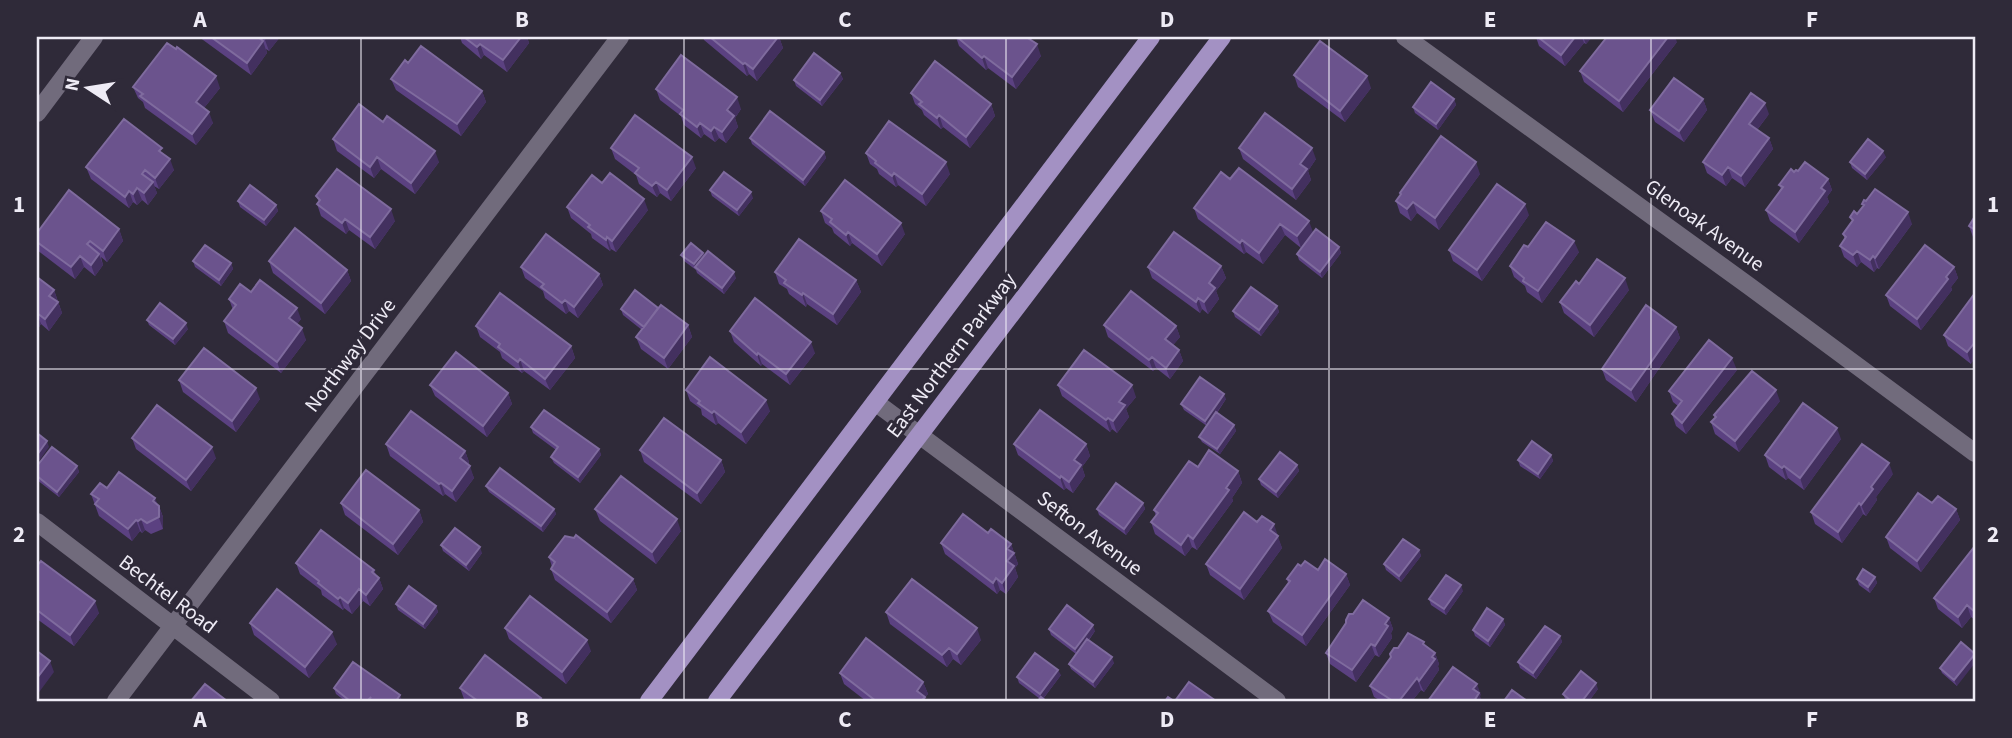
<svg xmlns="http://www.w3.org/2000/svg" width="2012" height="738" font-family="'Source Sans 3',sans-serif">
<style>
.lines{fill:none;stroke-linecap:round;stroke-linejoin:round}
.street{stroke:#716b7c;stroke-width:18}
.primary{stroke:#a391c3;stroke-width:18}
.wall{fill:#5b4181}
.shaded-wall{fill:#43305f}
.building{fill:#6b538d;stroke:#7f6b9e;stroke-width:2}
.grid{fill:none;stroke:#eeebf5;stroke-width:2;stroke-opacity:0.55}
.labels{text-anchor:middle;stroke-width:6;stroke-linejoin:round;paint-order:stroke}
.street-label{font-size:21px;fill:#eeebf5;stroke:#2f2a39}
.neatline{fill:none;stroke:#eeebf5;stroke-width:2.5}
.grid-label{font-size:23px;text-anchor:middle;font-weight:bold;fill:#eeebf5}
</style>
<rect width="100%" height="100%" fill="#2f2a39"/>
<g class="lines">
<path class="street" d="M1405,37l344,249 226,167
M37,113l57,-76
M875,402l402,299
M37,522l234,179
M116,701l504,-664"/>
<path class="primary" d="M649,701l502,-664
M717,701l505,-664"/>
</g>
<path class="wall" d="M199,37h81l-11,14 -3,-2 1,4 -16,22z
M460,37h67l2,6 -22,29 -23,-17 -3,4 -19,-16z
M703,37h76l4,11 -26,33 -8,-7 -2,2 -43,-36z
M956,37h70l15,19 -25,33 -28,-21 -2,2 -27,-24z
M1536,37h56l-6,7 -2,-1 -19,23 -26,-20z
M1677,42l-54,70 -39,-30 -4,-11z
M840,73l3,6 -21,27 -26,-20 -2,-6z
M1294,75l77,13 -26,34 -47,-35z
M391,79l91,12 4,11 -25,34 -65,-46z
M133,87l87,1 -16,20 9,15 -17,22 -51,-37 -2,-6 -5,-4z
M656,89l85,20 -6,9 3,9 -12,16 -7,-5 -4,4 -11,-8 -3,4 -17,-13 -3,-9 -21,-16z
M911,93l80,11 4,12 -25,32 -27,-21 -2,2 -17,-14 -2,-5 -7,-6z
M1454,99l2,6 -18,25 -23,-17 -2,-6z
M1703,99l4,11 -23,32 -29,-20 -5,-12z
M1769,114l-12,16 12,8 4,11 -28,38 -13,-9 -6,8 -19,-13 -4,-11z
M383,122l56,40 -24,32 -34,-25 -7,9 -37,-27 -4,-12z
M750,138l74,14 2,6 -21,28 -53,-42z
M611,148l85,20 -25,33 -11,-8 -3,4 -18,-13 -3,-9 -21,-16z
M1239,148l77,11 -8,12 3,9 -15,20 -53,-41z
M866,153l84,21 -24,32 -28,-21 -2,2 -17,-13 -2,-5 -7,-5z
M164,154l10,16 -15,19 -5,-3 3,7 -9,12 -6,-5 -5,5 -4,-3 -4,6 -38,-29 -5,-12z
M1886,157l-19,23 -15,-12 -2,-6z
M1798,171l30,8 4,11 -5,7 2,5 -30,41 -29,-22 -4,-11 15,-21 -2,-4 15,-13z
M1480,174l-41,56 -22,-17 -6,8 -11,-8 -4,-12 5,-6 -1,-2z
M1230,179l83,53 -12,16 -16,-13 -22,29 -17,-12 -2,2 -46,-35 -4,-11z
M602,183l46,27 -32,42 -5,-3 -1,2 -18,-13 -1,-4 -20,-16 -4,-11z
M710,190l43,8 -14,18 -27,-20z
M316,196l79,25 -20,28 -26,-19 -3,4 -25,-18 -4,-12 2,-2z
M238,201l38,4 2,6 -12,15 -26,-19z
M1862,204l50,20 -33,45 -2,-1 -3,4 -13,-10 -4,5 -13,-10 -4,-11 5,-6 -2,-6 9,-13 -2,-4 7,-3 6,-7z
M821,211l84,23 -23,32 -30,-23 -2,3 -16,-13 -2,-5 -7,-5z
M1529,215l-47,66 -29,-20 -4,-11z
M1975,216v23l-2,-2 -4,-11z
M119,229l4,12 -16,21 -6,-5 2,8 -8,11 -11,-9 -9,12 -38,-29v-17z
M1339,247l2,6 -19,25 -23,-18 -2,-6z
M1528,247l51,5 -37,51 -15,-11 -2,-6 -11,-9 -4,-11z
M703,253l1,2 32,23 -12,16 -27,-21 -1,-3 -12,-9 -3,-6z
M193,261l38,2 2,6 -12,17 -26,-19z
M269,261l78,9 4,11 -26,33 -52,-41z
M1221,266l5,12 -10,13 3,8 -11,15 -6,-5 -2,4 -48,-35 -4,-11z
M521,267l78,7 4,11 -25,33 -9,-7 -3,3 -21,-16 -2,-7 -18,-13z
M1954,267l4,11 -7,9 1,3 -31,40 -31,-24 -4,-11z
M775,272l81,8 5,12 -24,33 -30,-21 -1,3 -17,-13 -2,-5 -8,-5z
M37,277l17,13 8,23 -13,18 -8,-7 -4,6z
M1579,284l50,6 -35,47 -30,-24 -4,-11z
M251,292l50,27 -4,5 9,16 -25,33 -53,-40 -4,-12 9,-11 -4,-11z
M1975,293l-4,71 -23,-18 -4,-11z
M1277,306l2,6 -18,24 -26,-19 -2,-6z
M621,309l67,16 4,12 -24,32 -27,-20 -5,-12 6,-7 -19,-15z
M147,320l41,9 -13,16 -26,-20z
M1104,325l72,1 4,11 -7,8 6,5 4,11 -13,18 -14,-11 -3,3 -45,-34z
M476,326l95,20 4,12 -25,32 -26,-19 -2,2 -20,-15 -2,-6 -20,-15z
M1676,327l4,11 -44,64 -30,-22 -4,-11z
M730,331l85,22 -25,32 -28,-21 -1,2 -27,-24z
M1737,370l-51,64 -10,-8 -4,-12 6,-8 -5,-4 -4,-11z
M179,380l81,19 -24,33 -53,-40z
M430,385l78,8 4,11 -25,33 -52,-41z
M1058,385l78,12 -10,12 3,8 -12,16 -5,-4 -2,3 -48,-36z
M686,390l84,21 -24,33 -28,-21 -2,2 -14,-10 -1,-6 -11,-8z
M1226,399l-9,14 17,12 2,6 -16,23 -18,-12 -3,-5 8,-11 -23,-16 -3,-6z
M1780,401l-41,51 -24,-18 -4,-12 4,-4 -1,-3z
M531,427l68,22 2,6 -21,28 -26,-20 -3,-6 5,-7 -23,-17z
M132,438l84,20 -25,33 -55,-42z
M1841,439l-37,51 -16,-12 -2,2 -17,-13 -4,-12z
M386,444l79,7 4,11 -1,3 6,13 -18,24 -11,-8 -2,2 -53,-40z
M1014,444h72l4,12 -8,11 3,9 -12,17 -7,-5 -2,2 -46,-35z
M640,450l81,10 4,12 -24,32 -57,-42z
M1551,455l2,6 -13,18 -20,-13 -2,-6z
M1297,465l2,6 -21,27 -17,-13 -2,-6z
M37,466h40l2,6 -20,25 -22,-17z
M1198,467l40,4 4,12 -10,15 1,3 -36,49 -5,-3 -7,9 -30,-22 -4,-12 5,-6 -2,-6z
M1893,474l-17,23 1,3 -11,16 -3,-2 -21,29 -27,-19 -4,-12z
M486,486l68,23 2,5 -13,18 -54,-40z
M107,488l50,16 2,2 4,11v12l-12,5 -6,-4 -3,3 -2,-2 -8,10 -33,-25 -8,-22z
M341,503l78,7 4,12 -25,33 -53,-40z
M1143,503l2,6 -19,26 -27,-20 -2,-6z
M1932,503l24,6 4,11 -39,52 -31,-24 -4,-11z
M595,509l86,22 -25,33 -56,-43z
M988,533l23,11 7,20 -3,4 3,9 -12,17 -6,-4 -3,4 -52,-40 -4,-11z
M1277,536l5,12 -38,52 -34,-25 -4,-11z
M574,538l59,41 4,11 -26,33 -56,-43 -4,-11 1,-2 -3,-10z
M441,545l41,8 -13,18 -26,-20z
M1975,546v74l-4,-3 -9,11 -24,-19 -4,-11z
M1419,550l2,6 -20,26 -15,-12 -2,-6z
M296,563l78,7 2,5 3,3 4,11 -13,17 -7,-5 -11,13 -8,-6 -1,2 -21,-15 -1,-5 -21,-16z
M37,566l62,47 -25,33 -37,-27z
M1301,566l17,4 28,4 4,11 -44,61 -33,-24 -5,-11 20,-28 -1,-4z
M1875,577l2,6 -7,10 -11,-8 -2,-6z
M1463,591l-17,24 -15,-10 -2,-6z
M396,604l40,2 2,6 -13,17 -27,-19z
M886,612l95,28 -20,25 -8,-6 -6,8 -57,-43z
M1389,618l4,11 -2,4 1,5 -13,19 -4,-2 -19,27 -26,-18 -4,-11z
M1503,619l2,6 -15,22 -15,-11 -2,-6z
M250,623l87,21 -28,34 -55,-43z
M505,628l86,23 -25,33 -57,-45z
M1049,629l46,2 -6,9 25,23 -19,25 -24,-19 -2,-5 7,-10 -25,-19z
M1560,636l2,6 -26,37 -16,-11 -2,-6z
M1961,642l-4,44 -15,-13 -2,-5z
M1426,646l9,7 4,11 -1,2 1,4 -15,22 -3,-2 -9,11h-31l-7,-4 -4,-11z
M840,673l83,9 5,12 -3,3 1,4h-60l-22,-17z
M1061,675l-18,24h-3l-21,-16 -2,-6z
M334,688l69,13h-58l-9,-7z
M460,688l82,13h-75l-3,-2z
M1598,689l-9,12h-23l-3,-7z"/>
<path class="shaded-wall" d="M267,37h13l-11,14 -4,-11z
M521,37h6l2,6 -22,29 -4,-12z
M779,37l4,11 -26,33 -4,-12z
M1575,37h7l2,6 -19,23 -4,-11z
M1583,37h9l-6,7z
M1668,37h7l2,5 -54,70 -4,-11z
M263,41l4,12 -16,22 -4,-12z
M480,44l4,11 -3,4 -4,-12z
M1037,44l4,12 -25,33 -4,-12z
M984,56l4,12 -2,2 -4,-12z
M745,63l4,11 -2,2 -4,-12z
M840,73l3,6 -21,27 -2,-6z
M216,76l4,12 -20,25 -4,-11z
M1367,76l4,12 -26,34 -5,-11z
M482,91l4,11 -25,34 -4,-12z
M737,97l4,12 -6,9 3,9 -12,16 -4,-11 5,-22z
M1454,99l2,6 -18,25 -2,-6z
M1703,99l4,11 -23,32 -5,-11z
M1765,103l4,11 -16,21 -4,-11z
M991,104l4,12 -25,32 -4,-11z
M209,112l4,11 -17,22 -4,-11z
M939,115l4,12 -2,2 -4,-11z
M700,123l4,11 -3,4 -4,-11z
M714,127l5,11 -4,4 -4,-11z
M1769,138l4,11 -28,38 -4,-11z
M1312,148l4,11 -8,12 3,9 -15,20 -4,-11 8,-25z
M435,151l4,11 -24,32 -4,-11z
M1883,151l3,6 -19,23 -2,-6z
M824,152l2,6 -21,28 -2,-6z
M377,157l4,12 -7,9 -4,-11z
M692,157l4,11 -25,33 -4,-11z
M170,159l4,11 -15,19 -4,-11z
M946,162l4,12 -24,32 -4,-12z
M1476,162l4,12 -41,56 -4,-12z
M1728,167l4,11 -6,8 -4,-11z
M894,173l4,12 -2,2 -4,-11z
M1828,179l4,11 -5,7 2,5 -30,41 -4,-11z
M153,182l4,11 -9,12 -4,-12z
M656,182l4,11 -3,4 -5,-11z
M137,188l5,12 -5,5 -4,-11z
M129,191l4,11 -4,6 -4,-11z
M751,192l2,6 -14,18 -2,-6z
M644,199l4,11 -32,42 -4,-11z
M1413,202l4,11 -6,8 -4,-12z
M1525,204l4,11 -47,66 -5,-11z
M276,205l2,6 -12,15 -2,-6z
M391,209l4,12 -20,28 -5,-12z
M1908,212l4,12 -33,45 -4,-11z
M345,219l4,11 -3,4 -4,-11z
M1309,221l4,11 -12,16 -4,-12z
M901,223l4,11 -23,32 -5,-12z
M1280,224l5,11 -22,29 -4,-11z
M119,229l4,12 -16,21 -4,-11z
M848,232l4,11 -2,3 -4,-11z
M607,237l4,12 -1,2 -4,-11z
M1242,240l4,12 -2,2 -4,-11z
M1574,241l5,11 -37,51 -4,-12z
M1339,247l2,6 -19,25 -2,-6z
M1857,251l4,11 -4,5 -4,-12z
M703,253l3,6 -11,8 1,3 -2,-6z
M99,254l4,11 -8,11 -4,-11z
M80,256l4,11 -9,12 -4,-12z
M1873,256l4,12 -3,4 -4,-12z
M231,263l2,6 -12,17 -2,-6z
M1221,266l5,12 -10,13 3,8 -11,15 -4,-12 5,-19z
M1954,267l4,11 -7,9 1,3 -31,40 -4,-11z
M347,270l4,11 -26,33 -4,-11z
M734,272l2,6 -12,16 -2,-6z
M599,274l4,11 -25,33 -4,-11z
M1625,278l4,12 -35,47 -4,-12z
M856,280l5,12 -24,33 -4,-11z
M54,290l4,12 -9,-6z
M803,293l4,11 -1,3 -4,-12z
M1198,298l4,11 -2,4 -4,-11z
M565,300l4,11 -3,3 -4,-11z
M58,302l4,11 -13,18 -4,-12z
M1277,306l2,6 -18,24 -2,-6z
M297,308l4,11 -8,10 -4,-11z
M37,313l4,11 -4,6z
M186,323l2,6 -13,16 -2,-6z
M688,325l4,12 -24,32 -4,-11z
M1176,326l4,11 -11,13 -4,-11z
M1676,327l4,11 -44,64 -5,-12z
M302,328l4,12 -25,33 -4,-11z
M811,342l4,11 -25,32 -4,-11z
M1975,342v16l-4,6 -4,-12z
M571,346l4,12 -25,32 -5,-11z
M1179,350l4,11 -13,18 -4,-11z
M758,353l4,11 -1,2 -4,-11z
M1152,357l4,11 -3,3 -4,-11z
M1732,358l5,12 -51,64 -4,-11z
M520,359l4,12 -2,2 -4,-11z
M1132,385l4,12 -10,12 3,8 -12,16 -4,-12 6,-19z
M256,388l4,11 -24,33 -4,-11z
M1776,390l4,11 -41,51 -4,-11z
M508,393l4,11 -25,33 -4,-11z
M1224,394l2,5 -19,27 -2,-5z
M766,400l4,11 -24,33 -5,-12z
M714,411l4,12 -2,2 -4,-12z
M1108,418l4,11 -2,3 -4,-12z
M1234,425l2,6 -16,23 -3,-5z
M1837,428l4,11 -37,51 -4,-12z
M47,441l2,6 -12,17v-9z
M1086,444l4,12 -8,11 3,9 -12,17 -4,-11 5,-22z
M212,447l4,11 -25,33 -5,-11z
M599,449l2,6 -21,28 -2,-6z
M465,451l4,11 -5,8 -4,-12z
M1551,455l2,6 -13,18 -2,-5z
M721,460l4,12 -24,32 -4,-11z
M1889,463l4,11 -17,23 1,3 -11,16 -5,-11 10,-18z
M1297,465l2,6 -21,27 -2,-6z
M77,466l2,6 -20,25 -2,-5z
M470,466l4,12 -18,24 -4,-11z
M1784,466l4,12 -2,2 -4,-12z
M1238,471l4,12 -10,15 1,3 -36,49 -4,-11z
M1061,476l5,12 -2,2 -4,-12z
M441,483l4,11 -2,2 -4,-12z
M155,498l8,19v12l-10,-28z
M1143,503l2,6 -19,26 -2,-6z
M1859,503l4,11 -21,29 -4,-11z
M554,509l2,5 -13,18 -2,-6z
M1956,509l4,11 -39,52 -4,-11z
M419,510l4,12 -25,33 -5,-11z
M141,519l4,11 -3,3 -4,-12z
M677,519l4,12 -25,33 -4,-12z
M136,520l4,11 -8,10 -4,-12z
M1274,524l4,12 -4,6 -4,-12z
M1188,535l4,12 -7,9 -4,-11z
M1278,536l4,12 -38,52 -4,-11z
M1011,544l7,20 -3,4 3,9 -12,17 -4,-11 5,-22v-12z
M480,547l2,6 -13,18 -3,-6z
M1419,550l2,6 -20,26 -2,-6z
M374,570l3,10 2,-2 4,11 -13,17 -4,-11 6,-23z
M1346,574l4,11 -44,61 -4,-11z
M1875,577l2,6 -7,10 -2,-6z
M996,578l4,12 -3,4 -4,-11z
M633,579l4,11 -26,33 -4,-11z
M1461,585l2,6 -17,24 -2,-6z
M359,589l4,12 -11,13 -4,-11z
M340,597l4,11 -1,2 -5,-11z
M95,601l4,12 -25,33 -4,-11z
M1967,605l4,12 -9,11 -4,-11z
M436,606l2,6 -13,17 -2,-5z
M1389,618l4,11 -2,4 1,5 -13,19 -4,-11 10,-22z
M1503,619l2,6 -15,22 -2,-6z
M1093,625l2,6 -18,24 -2,-6z
M977,628l4,12 -20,25 -4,-11z
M332,632l5,12 -28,34 -4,-11z
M1560,636l2,6 -26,37 -3,-6z
M587,640l4,11 -25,33 -4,-12z
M1371,644l4,11 -19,27 -4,-12z
M949,648l4,11 -6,8 -5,-12z
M1435,653l4,11 -1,2 1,4 -15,22 -5,-11z
M1975,654v9l-18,23 -3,-6z
M1112,657l2,6 -19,25 -2,-6z
M50,661l4,11 -17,23v-17z
M1058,670l3,5 -19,25 -2,-6z
M1417,678l4,12 -9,11h-13z
M923,682l5,12 -3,3 1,4h-6l-3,-10z
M1596,683l2,6 -9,12h-7z
M1477,684l4,11 -1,1 2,5h-8l-1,-12z
M400,695l2,6h-6z"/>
<path class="building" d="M211,37h47l5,4 -16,22z
M464,37h57l-18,23 -23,-16 -3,3z
M710,37h68l-25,32 -8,-6 -2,1z
M957,37h69l11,7 -25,33 -28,-21 -2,2z
M1538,37h37l-14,18z
M1607,37h61l-49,64 -39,-30z
M1320,41l47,35 -27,35 -46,-36z
M167,43l9,6 1,-2 39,29 -20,26 13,10 -17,22 -52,-38 3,-2 -10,-7z
M421,46l61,45 -25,33 -66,-45 14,-19 3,3z
M814,53l26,20 -20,27 -26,-20z
M681,55l56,42 -10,13 7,6 -12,16 -8,-5 -3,4 -11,-8 -3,4 -17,-13 3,-4 -27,-21z
M935,61l56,43 -25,33 -27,-22 -2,3 -18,-14 3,-2 -11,-9z
M1674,78l29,21 -24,32 -29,-21z
M1431,82l23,17 -18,25 -23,-17z
M1751,93l14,10 -16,21 20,14 -28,38 -13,-9 -6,8 -19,-13z
M359,104l24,18 4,-6 48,35 -24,32 -34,-26 -7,10 -37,-28z
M770,111l54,41 -21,28 -53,-42z
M1265,113l47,35 -12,16 7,5 -15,20 -53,-41z
M635,115l57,42 -25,33 -11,-8 -4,4 -17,-13 4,-5 -28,-20z
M124,119l38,29 -3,3 11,8 -15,19 -10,-8 -3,4 11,8 -9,11 -7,-5 -4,6 -4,-3 -4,6 -39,-30z
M889,121l57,41 -24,32 -28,-21 -2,3 -17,-13 1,-2 -10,-8z
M1441,136l35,26 -41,56 -22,-16 -6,7 -11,-8 5,-7 -1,-1z
M1868,139l15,12 -18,23 -15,-12z
M1805,162l23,17 -7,9 4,3 -30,41 -29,-22 17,-23 -4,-2 12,-16 3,3 2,-2 2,1z
M1239,168l70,53 -12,15 -17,-12 -21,29 -17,-13 -2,3 -46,-35 27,-36 9,7z
M337,169l54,40 -21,28 -25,-18 -3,4 -25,-19 3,-4 -4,-4z
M724,172l27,20 -14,18 -27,-20z
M610,173l34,26 -32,42 -5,-4 -1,3 -18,-13 2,-2 -23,-18 25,-32 10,8z
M845,180l56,43 -24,31 -29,-22 -2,3 -16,-13 2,-3 -11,-8z
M1497,184l28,20 -48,66 -28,-20z
M250,185l26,20 -12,15 -26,-19z
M1875,189l33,23 -33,46 -2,-2 -3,4 -13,-9 -4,4 -13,-9 6,-9 -3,-3 10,-14 -3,-3 4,-6 3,3 7,-9 -2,-1 2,-4 2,1z
M69,190l50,39 -16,22 -13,-10 -3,3 12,10 -8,11 -11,-9 -9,11 -34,-25v-9z
M1975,216v14l-6,-4z
M1546,222l28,19 -36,50 -15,-10 1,-3 -14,-12 14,-21 4,2z
M295,228l52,42 -26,33 -52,-42z
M1316,229l23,18 -19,25 -23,-18z
M1174,232l47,34 -12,17 6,5 -11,14 -6,-4 -2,4 -48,-35z
M546,234l53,40 -25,33 -9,-7 -3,3 -21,-16 3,-3 -23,-17z
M799,239l57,41 -23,34 -30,-21 -1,2 -18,-12 2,-3 -11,-8z
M691,243l12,10 -9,11 -13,-9z
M205,245l26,18 -12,17 -26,-19z
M1925,245l29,22 -8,10 2,2 -31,40 -31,-24z
M708,251l26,21 -12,16 -27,-21z
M1597,259l28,19 -35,47 -30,-23 16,-21 3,3z
M37,277l17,13 -5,6 9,6 -13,17 -8,-6z
M260,280l37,28 -8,10 13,10 -25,34 -53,-41 12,-16 -7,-6 11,-15 11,8z
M1251,287l26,19 -18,24 -26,-19z
M635,290l23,18 -14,19 -23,-18z
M1131,291l45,35 -11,13 14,11 -13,18 -14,-11 -3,3 -45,-35z
M500,293l71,53 -26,33 -25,-20 -2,3 -20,-15 2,-3 -24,-18z
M1975,293v49l-8,10 -23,-17z
M755,298l56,44 -25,32 -28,-21 -1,2 -27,-24z
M160,303l26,20 -13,16 -26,-19z
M661,305l27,20 -24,33 -28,-21z
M1646,305l30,22 -45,63 -29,-21z
M1709,340l23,18 -50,65 -10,-9 10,-13 -13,-10z
M204,348l52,40 -24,33 -53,-41z
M1084,350l48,35 -13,17 6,3 -12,16 -5,-3 -2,2 -48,-35z
M456,352l52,41 -25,33 -53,-41z
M710,357l56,43 -25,32 -27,-21 -2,2 -14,-10 2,-2 -14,-11z
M1752,371l24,19 -41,51 -24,-19 5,-5 -2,-2z
M1200,377l24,17 -19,27 -24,-17z
M1803,403l34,25 -37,50 -16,-12 -2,2 -17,-13z
M157,405l55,42 -26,33 -54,-42z
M544,410l55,39 -21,28 -27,-20 7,-10 -27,-20z
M1040,410l46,34 -12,16 7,5 -12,17 -8,-6 -1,2 -46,-34z
M411,411l54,40 -5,7 10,8 -18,25 -11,-8 -2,1 -53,-40z
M1216,412l18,13 -17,24 -18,-12z
M664,418l57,42 -24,33 -57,-43z
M37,433l10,8 -10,14z
M1532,441l19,14 -13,19 -20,-14z
M1862,444l27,19 -18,24 2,2 -12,16 -2,-2 -21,29 -27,-20z
M52,447l25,19 -20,26 -20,-16v-10z
M1209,450l29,21 -12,17 3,2 -36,49 -5,-4 -7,10 -30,-23 7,-9 -4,-3 35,-49 9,6z
M1280,452l17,13 -21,27 -17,-13z
M500,468l54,41 -13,17 -55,-40z
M366,470l53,40 -26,34 -52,-41z
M119,472l36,26 -2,3 6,5v11l-12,6 -6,-4 -3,2 -2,-1 -8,9 -33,-25 4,-5 -8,-5 9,-11 7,5z
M621,476l56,43 -25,33 -57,-43z
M1116,483l27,20 -19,26 -27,-20z
M1918,493l14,10 6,-7 18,13 -39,52 -31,-24z
M1244,512l13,10 5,-6 12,8 -4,6 8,6 -38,53 -34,-25z
M963,514l25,19 3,-4 20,15 -4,5 7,4 -7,8 7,5 -12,17 -6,-5 -3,5 -52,-40z
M455,528l25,19 -14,18 -25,-20z
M321,530l53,40 -2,2 7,6 -13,17 -7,-6 -11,14 -8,-6 -2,2 -20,-16 1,-2 -23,-18z
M576,535l57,44 -26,33 -56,-43 4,-7 -6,-5 16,-21 9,2z
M1403,539l16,11 -20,26 -15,-12z
M1975,546v66l-8,-7 -9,12 -24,-19z
M1325,559l21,15 -44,61 -34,-24 22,-30 -3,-2 11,-15 3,2 4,-5 13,9z
M41,561l54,40 -25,34 -33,-25v-44z
M1863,569l12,8 -7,10 -11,-8z
M1446,575l15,10 -17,24 -15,-10z
M912,579l65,49 -20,26 -8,-6 -7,7 -56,-43z
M409,586l27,20 -13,18 -27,-20z
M277,589l55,43 -27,35 -55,-44z
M530,596l57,44 -25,32 -57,-44z
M1363,600l26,18 -4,6 3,2 -13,20 -4,-2 -19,26 -26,-17 20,-30v-3l3,-6h4z
M1067,605l26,20 -18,24 -26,-20z
M1487,608l16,11 -15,22 -15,-11z
M1545,626l15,10 -27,37 -15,-11z
M1408,633l16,9 -1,2 12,9 -3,4 3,2 -16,22 -2,-3 -18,23h-6l-23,-15 21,-29 -1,-3 4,-6h4z
M866,638l57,44 -6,9 8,6 -4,4h-8l-2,-1 -1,1h-34l-36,-28z
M1087,639l25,18 -19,25 -24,-18z
M1961,642l14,12 -21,26 -14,-12z
M37,651l13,10 -13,17z
M1035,653l23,17 -18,24 -23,-17z
M485,655l56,43 -3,3h-60l-18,-13z
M353,662l47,33 -4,6h-28l3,-4 -4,4h-17l-16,-13z
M1453,667l24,17 -4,5 6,4 -5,8h-46z
M1581,671l15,12 -14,18h-11l-8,-7z
M1189,682l27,19h-41z
M205,684l22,17h-36z
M1512,690l15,11h-23z
M1041,697l5,4h-8z
M1168,697l6,4h-9z"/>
<path class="grid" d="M361,37v664M684,37v664M1006,37v664M1329,37v664M1651,37v664M37,369h1938"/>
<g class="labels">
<g class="street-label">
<text transform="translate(1705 225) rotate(36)" y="7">Glenoak Avenue</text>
<text transform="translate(350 355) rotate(-53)" y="7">Northway Drive</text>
<text transform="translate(951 355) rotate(-53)" y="7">East Northern Parkway</text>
<text transform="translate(1090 533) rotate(37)" y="7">Sefton Avenue</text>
<text transform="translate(168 594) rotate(37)" y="7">Bechtel Road</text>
</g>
</g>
<rect width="2012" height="738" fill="none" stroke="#2f2a39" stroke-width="77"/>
<g transform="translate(88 88) rotate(282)" stroke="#2f2a39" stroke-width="5" paint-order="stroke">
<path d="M0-5L12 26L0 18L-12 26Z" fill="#eeebf5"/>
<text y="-10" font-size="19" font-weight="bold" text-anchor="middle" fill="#eeebf5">N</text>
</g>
<rect x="38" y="38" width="1936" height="662" class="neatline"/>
<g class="grid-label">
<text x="200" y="27">A</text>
<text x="522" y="27">B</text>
<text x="845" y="27">C</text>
<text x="1167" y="27">D</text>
<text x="1490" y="27">E</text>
<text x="1812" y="27">F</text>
<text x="19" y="212">1</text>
<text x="1993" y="212">1</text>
<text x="19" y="542">2</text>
<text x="1993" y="542">2</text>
<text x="200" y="727">A</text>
<text x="522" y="727">B</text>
<text x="845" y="727">C</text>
<text x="1167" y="727">D</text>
<text x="1490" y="727">E</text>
<text x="1812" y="727">F</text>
</g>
</svg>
